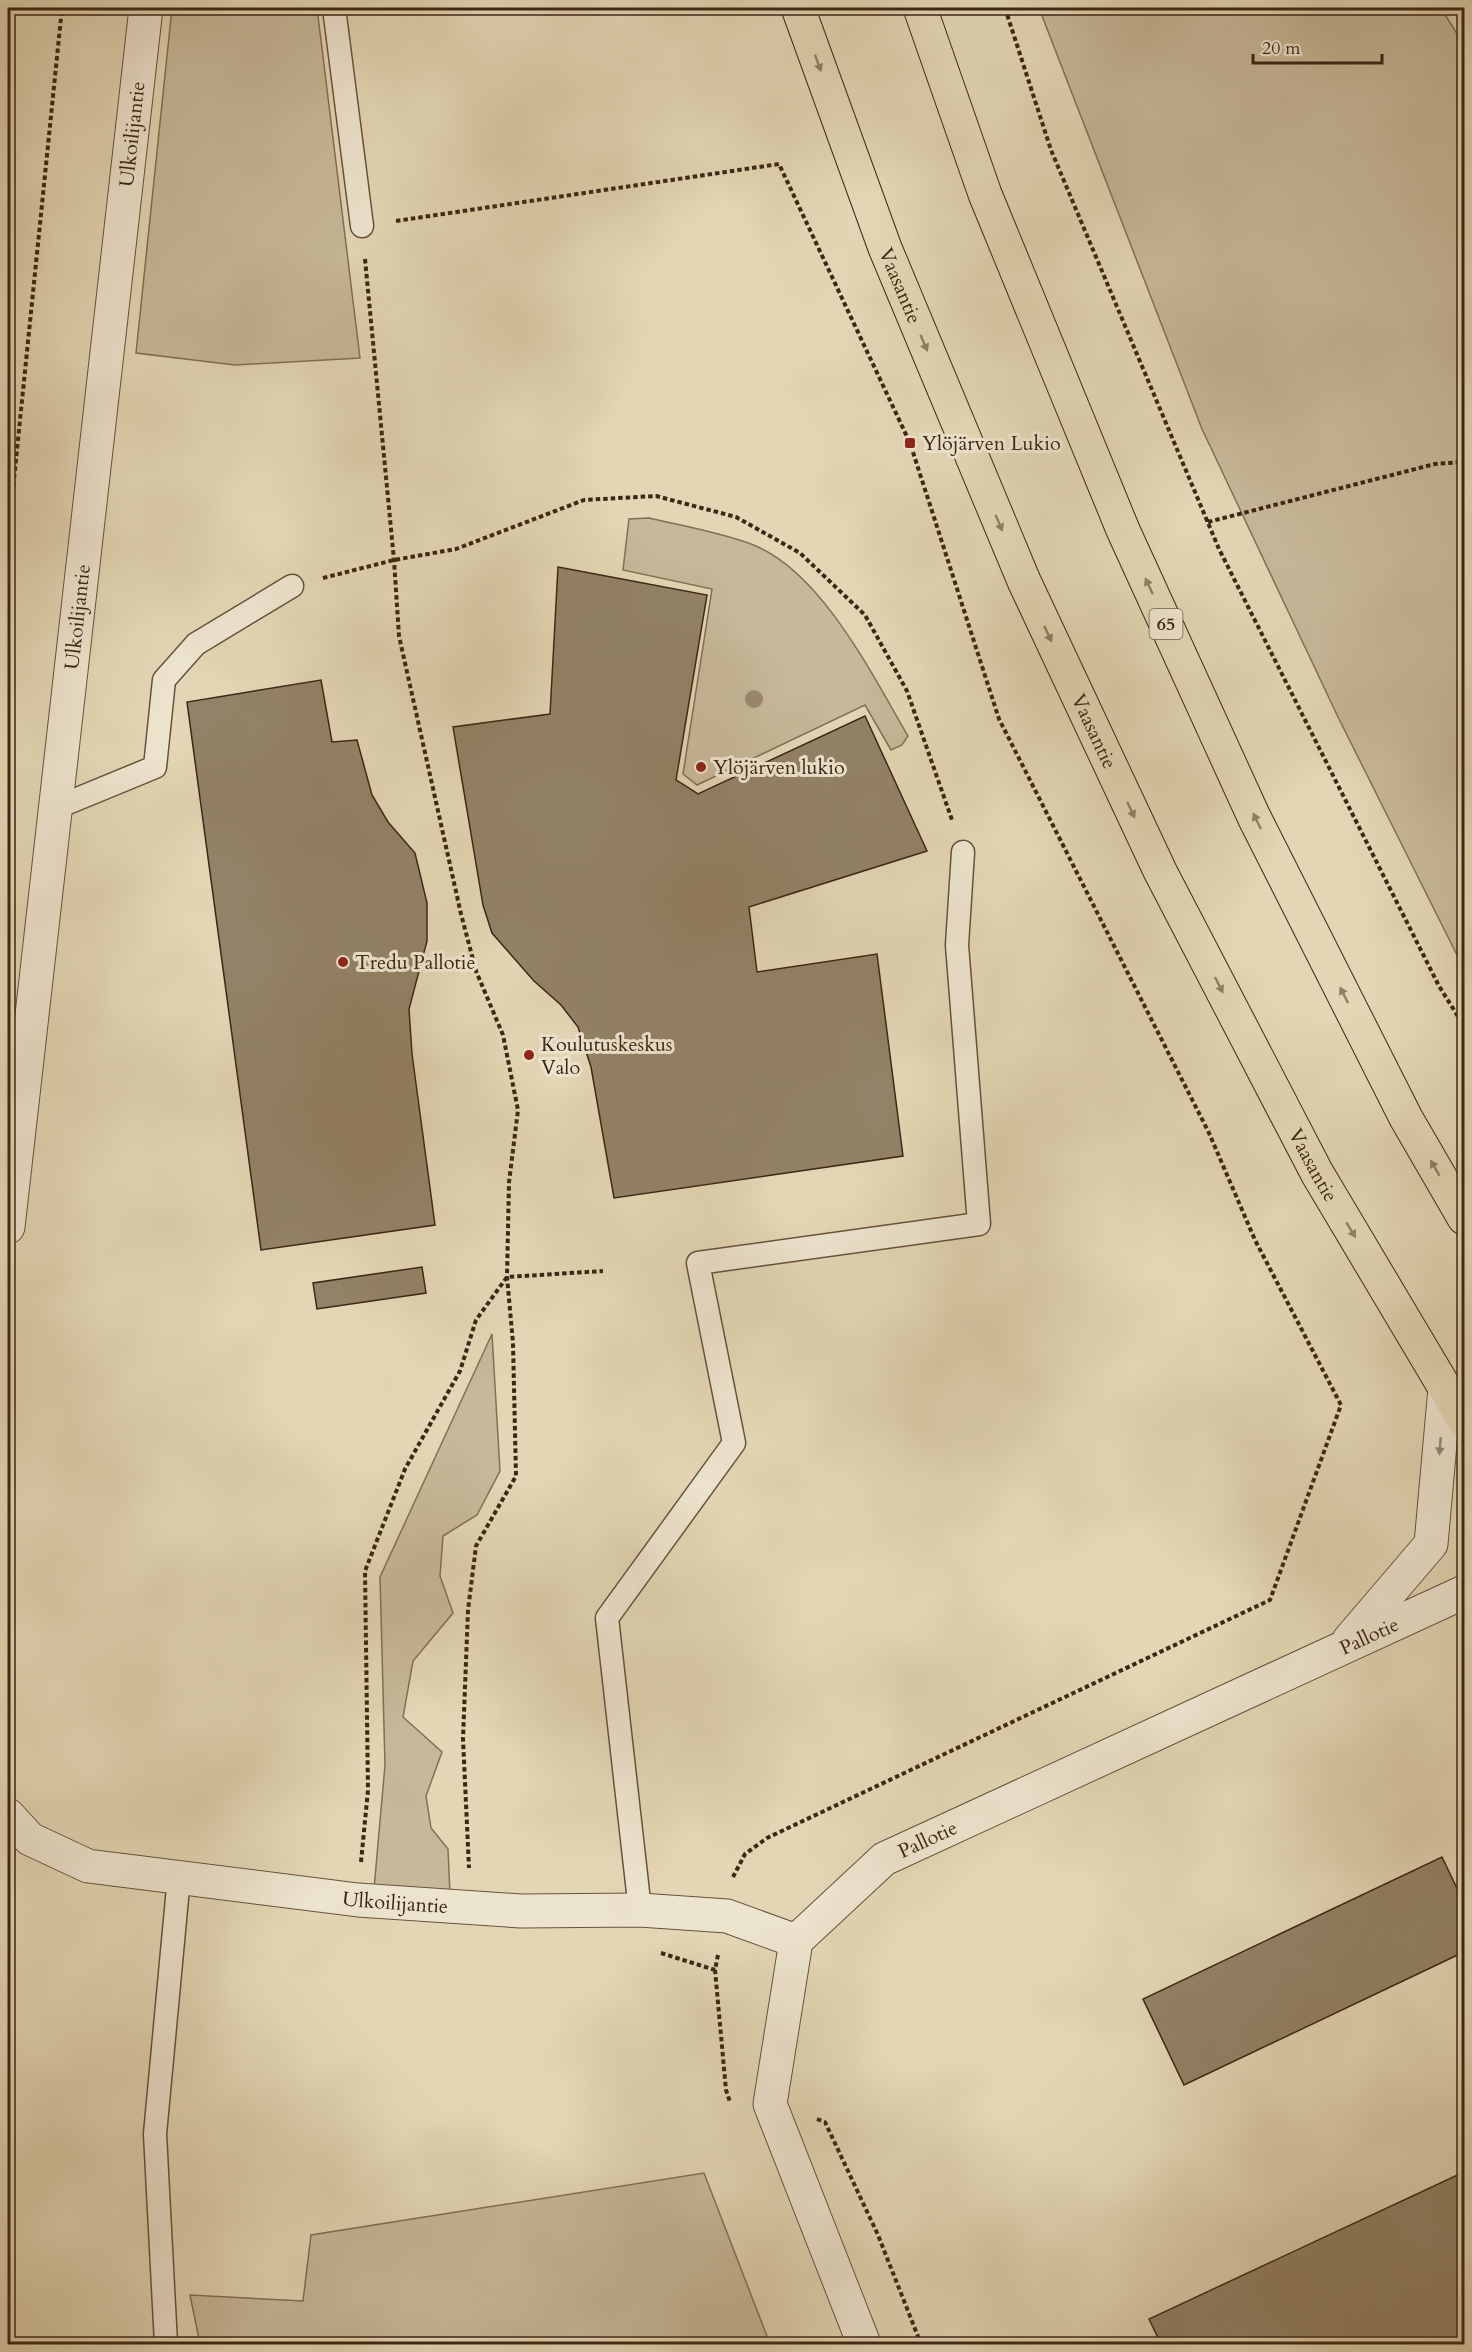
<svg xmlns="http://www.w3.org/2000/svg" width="1472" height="2352" font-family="Cardo,serif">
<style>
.green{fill:#c7b899;stroke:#826f56;stroke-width:1.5}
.building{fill:#938267;stroke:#3c2614;stroke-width:1.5}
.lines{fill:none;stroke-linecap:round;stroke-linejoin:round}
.service-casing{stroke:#66523c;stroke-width:25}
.minor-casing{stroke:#66523c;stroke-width:35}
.tertiary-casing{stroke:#66523c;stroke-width:35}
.trunk-casing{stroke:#3c2614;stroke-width:35}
.path{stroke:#3c2614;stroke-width:4;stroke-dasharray:4.5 3;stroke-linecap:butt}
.service{stroke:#ede4ce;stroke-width:22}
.minor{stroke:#ede4ce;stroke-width:33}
.tertiary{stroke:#ede4ce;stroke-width:33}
.trunk{stroke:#e3d6b4;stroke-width:33}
.tree{fill:#9a896e}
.oneway{fill:#907e64}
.oneway2{fill:#948571}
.poi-dot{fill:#8f2418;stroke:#ede4ce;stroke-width:2}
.labels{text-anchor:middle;stroke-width:6;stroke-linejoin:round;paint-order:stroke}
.shield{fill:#ede4ce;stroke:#715f4c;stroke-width:1.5}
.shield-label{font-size:18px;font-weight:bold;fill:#3c2614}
.street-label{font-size:20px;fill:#3c2614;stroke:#ede4ce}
.poi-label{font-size:20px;fill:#3c2614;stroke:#ede4ce;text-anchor:start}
</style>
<rect width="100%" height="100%" fill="#e3d6b4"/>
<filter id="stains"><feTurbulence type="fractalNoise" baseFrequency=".00333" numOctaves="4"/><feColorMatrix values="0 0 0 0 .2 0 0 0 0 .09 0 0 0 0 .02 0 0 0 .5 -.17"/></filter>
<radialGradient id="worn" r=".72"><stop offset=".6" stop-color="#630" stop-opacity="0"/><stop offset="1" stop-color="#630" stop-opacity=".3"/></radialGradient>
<path class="green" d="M172,8h145l43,350 -125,7 -99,-12z
M1039,8h402l23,37v924l-126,-252 -136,-288z
M649,518c34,8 70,14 102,26 70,26 121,131 157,192l-6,9 -11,5 -26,-45 -168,80 -14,-11 29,-185 -89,-19 6,-51z
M492,1334l8,137 -23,44 -34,21 -3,40 13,37 -40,48 -10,56 39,35 -16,44 5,32 17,21 2,46 -76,-6 11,-124 -5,-188z
M704,2173l66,171h-570l-10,-49 113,6 8,-66z"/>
<path class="building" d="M558,567l149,28 -31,185 22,14 167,-78 62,135 -178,56 8,65 120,-18 26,202 -289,42 -23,-131 -13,-40 -17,-22 -27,-24 -42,-48 -9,-28 -30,-178 97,-13z
M321,680l11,62 25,-2 15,55 16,27 27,31 12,50v38l-18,68 3,45 23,171 -174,25 -74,-548z
M422,1267l4,26 -109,16 -4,-26z
M1442,1857l22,46v49l-280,133 -41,-86z
M1464,2172v172h-303l-12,-25z"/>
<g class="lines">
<defs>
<path id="service" d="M334,8l28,218
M53,809l102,-42 9,-87 32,-36 96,-58
M640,1910l-33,-292 127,-175 -36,-180 281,-39 -22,-279 6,-93
M166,2344l-11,-210 24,-257"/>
<g id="minor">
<path id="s1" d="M8,1227l138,-1219"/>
<path id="s2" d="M8,1815l22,24 58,27 270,34 163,11 119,-1 87,6 69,25"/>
</g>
<g id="tertiary">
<path d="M1349,1640l82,-96 14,-156"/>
<path id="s3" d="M864,2344l-94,-240 26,-163 88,-82 580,-267"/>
</g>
<g id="trunk">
<path id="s4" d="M798,8l87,240 139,333 136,290 157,302 147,247"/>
<path d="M920,8l65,186 138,336 131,287 152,301 58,100"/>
</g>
</defs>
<use href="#service" class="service-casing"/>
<use href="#minor" class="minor-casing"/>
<use href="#tertiary" class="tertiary-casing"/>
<use href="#trunk" class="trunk-casing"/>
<path class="path" d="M1005,8l46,142 168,399 220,437 25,40
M396,221l383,-57 131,279 89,276 210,414 46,107 86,165 -71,195 -503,238 -22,16 -12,23
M365,259l29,301 5,76 62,278 15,57 27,64 15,75 -9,72 -2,95 6,66 3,133 -40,70 -8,64 -5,129 6,129
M1208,522l227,-58 29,-2
M8,538l54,-530
M323,578l71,-18 62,-11 128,-49 72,-4 80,21 64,36 65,62 42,76 45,129
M361,1862l7,-72 -3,-219 40,-102 55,-98 16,-51 31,-43 96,-6
M661,1953l54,17
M718,1955l-3,15 11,120 4,12
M817,2119l8,3 53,113 43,109"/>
<use href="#service" class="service"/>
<use href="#minor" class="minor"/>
<use href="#tertiary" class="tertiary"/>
<use href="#trunk" class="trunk"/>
</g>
<circle class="tree" cx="754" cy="699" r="9"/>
<defs><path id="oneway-solid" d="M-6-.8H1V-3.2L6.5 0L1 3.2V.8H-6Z" transform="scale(1.5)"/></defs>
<g class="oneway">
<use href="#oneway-solid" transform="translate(818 63) rotate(70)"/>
<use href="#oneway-solid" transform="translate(924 343) rotate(67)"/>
<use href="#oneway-solid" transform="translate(999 523) rotate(67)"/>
<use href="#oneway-solid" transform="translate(1149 586) rotate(-115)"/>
<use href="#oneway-solid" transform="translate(1048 634) rotate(65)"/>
<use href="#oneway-solid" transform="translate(1131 810) rotate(65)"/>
<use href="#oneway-solid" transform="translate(1257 821) rotate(-116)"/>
<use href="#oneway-solid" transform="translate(1219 985) rotate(63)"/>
<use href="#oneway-solid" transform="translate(1344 995) rotate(-117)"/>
<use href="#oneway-solid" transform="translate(1435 1168) rotate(-120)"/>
<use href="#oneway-solid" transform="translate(1351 1230) rotate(59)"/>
</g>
<use class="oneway2" href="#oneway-solid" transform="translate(1440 1446) rotate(95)"/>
<g class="poi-dot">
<rect x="904" y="437" width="12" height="12" rx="3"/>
<circle cx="701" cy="767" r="6"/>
<circle cx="343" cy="962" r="6"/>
<circle cx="529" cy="1055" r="6"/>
</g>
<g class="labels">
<rect class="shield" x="1149.5" y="609" width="33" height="30" rx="4.5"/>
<g class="shield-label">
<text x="1166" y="630">65</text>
</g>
<g class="street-label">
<text dy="7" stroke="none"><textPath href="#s1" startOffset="1100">Ulkoilijantie</textPath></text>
<text dy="7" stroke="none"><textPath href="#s4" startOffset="296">Vaasantie</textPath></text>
<text dy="7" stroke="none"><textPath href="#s1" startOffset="614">Ulkoilijantie</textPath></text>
<text dy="7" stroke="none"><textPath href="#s4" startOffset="782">Vaasantie</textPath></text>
<text dy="7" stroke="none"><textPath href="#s4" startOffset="1268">Vaasantie</textPath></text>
<text dy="7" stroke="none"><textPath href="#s3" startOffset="1077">Pallotie</textPath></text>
<text dy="7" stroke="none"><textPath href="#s3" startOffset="591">Pallotie</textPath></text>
<text dy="7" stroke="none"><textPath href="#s2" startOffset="406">Ulkoilijantie</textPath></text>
</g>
<g class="poi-label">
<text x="922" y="450">Ylöjärven Lukio</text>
<text x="713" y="774">Ylöjärven lukio</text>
<text x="355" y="969">Tredu Pallotie</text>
<text x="541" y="1051">Koulutuskeskus<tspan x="541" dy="23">Valo</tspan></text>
</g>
</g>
<rect width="1472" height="2352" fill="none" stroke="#e3d6b4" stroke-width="30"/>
<rect x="9" y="9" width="1454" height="2334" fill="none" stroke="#3c2614" stroke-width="3"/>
<rect x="15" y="15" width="1442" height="2322" fill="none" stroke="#3c2614" stroke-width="1.5"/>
<path d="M1253 54v9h129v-9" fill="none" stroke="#3c2614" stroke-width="3"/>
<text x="1262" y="54" font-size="18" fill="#3c2614" stroke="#ede4ce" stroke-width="4.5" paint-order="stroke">20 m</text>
<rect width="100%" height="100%" filter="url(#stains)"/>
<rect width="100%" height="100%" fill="url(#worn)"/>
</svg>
